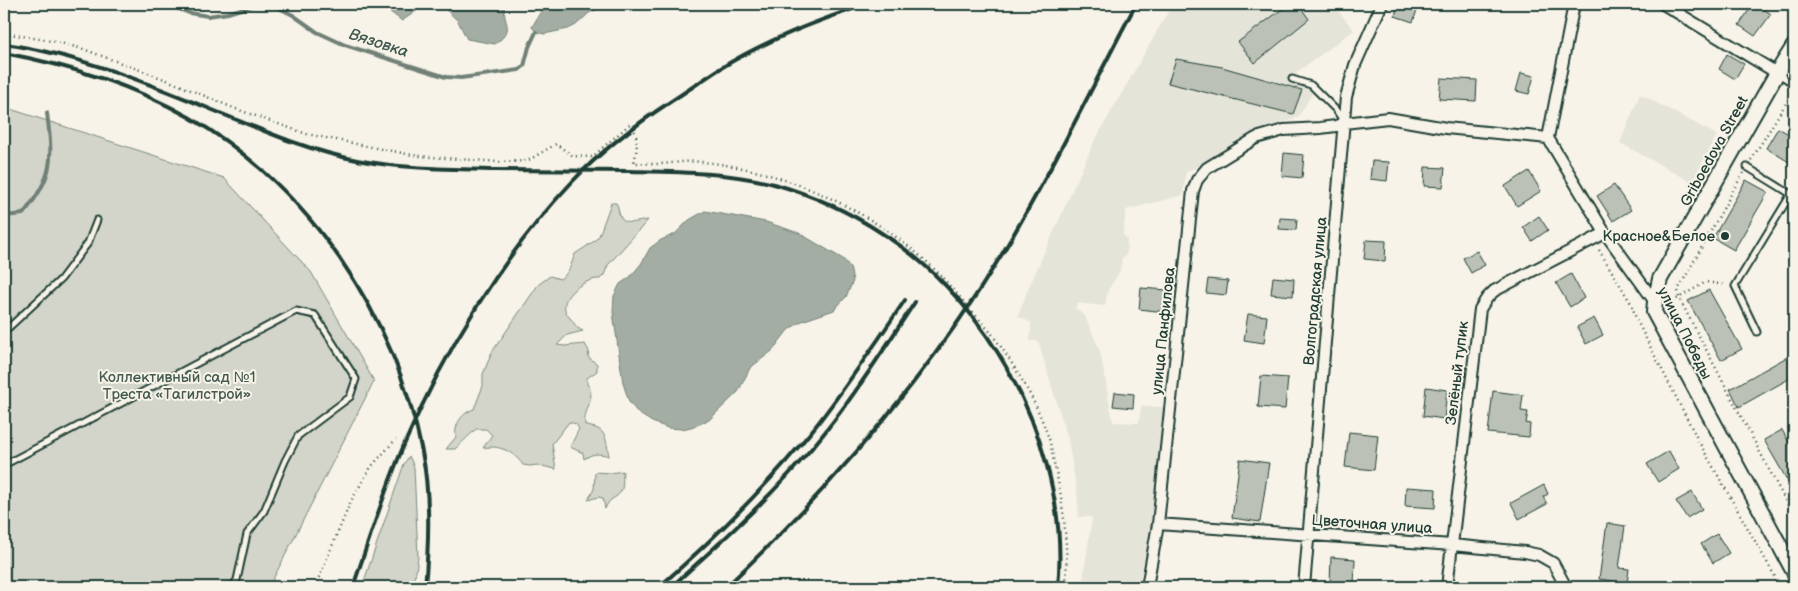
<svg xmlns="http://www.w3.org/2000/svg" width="1798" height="591" font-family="'Balsamiq Sans',sans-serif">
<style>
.built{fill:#e5e4d9}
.green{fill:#d3d5ca;stroke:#79897f}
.water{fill:#a4ada3;stroke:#6f8077}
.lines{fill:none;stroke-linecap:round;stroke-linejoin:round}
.stream{stroke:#6f8077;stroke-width:4}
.building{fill:#bbc1b6;stroke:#1f3d34}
.service-casing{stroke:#1f3d34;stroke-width:9}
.minor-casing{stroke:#1f3d34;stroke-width:14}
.tertiary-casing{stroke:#1f3d34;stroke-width:18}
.path{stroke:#1f3d34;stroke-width:2.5;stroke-dasharray:1 4;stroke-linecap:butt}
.service{stroke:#f7f3e8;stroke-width:5}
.minor{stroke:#f7f3e8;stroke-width:10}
.tertiary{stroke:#f7f3e8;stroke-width:14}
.rail{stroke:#1f3d34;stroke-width:4}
.path-bridge{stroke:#1f3d34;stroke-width:2.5;stroke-dasharray:1 4;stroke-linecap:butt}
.poi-dot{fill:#1f3d34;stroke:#f7f3e8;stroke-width:2}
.labels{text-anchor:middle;stroke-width:4;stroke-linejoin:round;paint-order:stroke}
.street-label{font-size:15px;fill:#1f3d34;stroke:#f7f3e8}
.poi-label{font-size:15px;fill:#1f3d34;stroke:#f7f3e8;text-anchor:end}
.park-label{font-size:15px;fill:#435b52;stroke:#f7f3e8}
.water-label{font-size:16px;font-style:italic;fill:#405950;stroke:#f7f3e8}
</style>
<rect width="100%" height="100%" fill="#f7f3e8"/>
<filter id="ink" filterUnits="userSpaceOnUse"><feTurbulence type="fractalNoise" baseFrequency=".02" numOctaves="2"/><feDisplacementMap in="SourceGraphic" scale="10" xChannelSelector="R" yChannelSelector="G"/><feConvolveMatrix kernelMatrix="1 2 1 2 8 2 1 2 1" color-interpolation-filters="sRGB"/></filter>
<g filter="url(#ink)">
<path class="built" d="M1178,4h154l22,26 -58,43 16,21 -13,22 -113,56 -3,23 -57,15 -3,25 4,4v15l-5,4 -2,13 -12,19 -3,16 -28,-3 -2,5 10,8 15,35 13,71 26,1 2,-17 23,1 -13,113 -12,67h-57l10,-70h-13l-2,-25 -9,-52 -30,-99h-8l1,-18 -13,-7 10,-27 66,-147 74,-130z
M1640,94l77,41 -25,47 -72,-39z"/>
<path class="green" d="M4,107l220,71 87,94 63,109 -105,206h-265z
M611,203h5c3,4 2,8 4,13 4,11 19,5 28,4l-40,45 -4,10 -4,4c-17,-1 -48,22 -30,39 6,6 4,9 13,13l-16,4 -10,10 8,1 20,-2 4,7 -1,6 9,7v7l-10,7v6c11,13 -5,27 -2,41 4,2 9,2 13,4 9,4 9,18 11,27 -10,-3 -16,-3 -25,3l-1,-6 -13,-6 9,-18 -3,-5 -7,-2 -17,22 4,25 -19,-4 -7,1 -7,-1c-9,-13 -24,-21 -40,-17l9,-13 -6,-6h-10l-21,20h-9l10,-12c-2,-13 6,-24 18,-28l9,-23v-12l9,-22 46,-67 12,-9 10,3c10,-6 11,-15 15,-25l18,-12 6,-6z
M409,456l5,11 4,90 -2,15 -5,15h-49l42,-123z
M623,471c-1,6 1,15 -2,20 -5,9 -11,5 -16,18l-2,-11 -5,-1 -10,3 6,-11 1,-17 15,1z"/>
<path class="water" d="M380,4h39v5l-17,12z
M440,4h65c-4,21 13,23 -10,40l-28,-5 -9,-18z
M546,4h62l-19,9 -13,12 -8,4 -24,5 -8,-2 -4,-5c5,-8 8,-16 14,-23z
M705,211l61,11 33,11 44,26 7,8 3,14 -7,16 -12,13 -32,11 -14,9 -16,21 -22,17 -12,24 -29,28 -14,6 -13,3 -14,-1 -16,-6 -14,-9 -9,-11 -6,-19 -10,-71 1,-16 6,-12 10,-7 11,-13 9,-16 11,-8 14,-6 14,-14z"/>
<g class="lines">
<path class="stream" d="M170,4l1,2 18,7 19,3 20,-3 29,-9 16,1 20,10 24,17 28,13 101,32 15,1 58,-8 5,-4 5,-19 7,-15
M4,216l19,-2c31,-37 30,-54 24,-101"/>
</g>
<path class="building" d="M1289,4h9l11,15 -54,44 -17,-21z
M1398,4h10l10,3 -5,15 -18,-6z
M1753,4h3l15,10 -16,22 -16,-11z
M1727,54l17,10 -9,15 -16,-10z
M1176,59l46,8 80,23 -9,24 -125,-31z
M1521,73l13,3 -5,18 -13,-3z
M1441,78l36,2 -1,21 -37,-2z
M1778,128l16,9v28l-28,-17z
M1284,153l20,2 -2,23 -20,-2z
M1372,161l17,1 -2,19 -17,-2z
M1425,167l20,1 -2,19 -19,-1z
M1529,171l12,20 -24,15 -12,-20z
M1746,180l22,12 -34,58 -21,-12z
M1614,185l17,25 -18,11 -16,-25z
M1539,216l9,14 -16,11 -9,-14z
M1280,218l17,1 -1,11 -17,-1z
M1366,240l20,1 -1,20 -21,-2z
M1477,251l8,14 -14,8 -8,-15z
M1571,274l13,24 -14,9 -14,-24z
M1273,277l21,2 -1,17 -22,-2z
M1208,279l20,2 -2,14 -20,-2z
M1141,288l26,2 -2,22 -26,-3z
M1709,290l33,59 -21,11 -33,-59z
M1248,314l19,2 -3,27 -20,-3z
M1594,318l9,17 -17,9 -9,-17z
M1794,353v23l-55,31 -9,-18z
M1261,376l27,2 -3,31 -27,-2z
M1426,387l21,3 -3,29 -21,-3z
M1493,391l30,4 -2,16 7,1 -2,11 4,1 -1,13 -41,-4z
M1115,392l19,2 -1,14 -20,-2z
M1782,430l12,21v41l-30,-52z
M1349,432l29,3 -4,35 -29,-3z
M1669,451l10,18 -21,13 -11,-18z
M1240,459l29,4 -9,59 -28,-4z
M1544,485l4,9 -5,3 4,7 -28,15 -8,-16z
M1406,487l30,2 -1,19 -30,-2z
M1692,492l10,17 -15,9 -11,-17z
M1607,523l18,3 -6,42 10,1 -2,14 -28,-4z
M1717,534l12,19 -16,10 -12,-19z
M1331,557l24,2 -1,26 -24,-1z"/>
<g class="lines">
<defs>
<path id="service" d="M1778,74l16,10
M1292,79l19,6 25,25 7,11
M1747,167l47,29
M4,332l57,-53 27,-36 9,-23
M1757,332l-22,-46 56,-92
M4,465l292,-154 19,4 41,64 -6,18 -52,39 -13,25 -21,50 -17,23 -10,46 -5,7"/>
<path id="minor" d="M1663,4l114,69
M1548,138l26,-134
M1158,524l294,21 73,7 14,3 14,8 13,24
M1147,587l11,-63 35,-333 4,-11 10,-12 49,-30 28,-8 36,-2 16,-2 8,-3 44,-5 58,10 102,10 57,95 50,69
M1304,587l42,-490 9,-32 27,-61
M1447,587l33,-278 7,-11 7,-7 111,-58"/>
<path id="tertiary" d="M1794,46l-17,27 -117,206 -5,23 -1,10 140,260"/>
</defs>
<use href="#service" class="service-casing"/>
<use href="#minor" class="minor-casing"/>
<use href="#tertiary" class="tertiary-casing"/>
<path class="path" d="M4,33l53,9 26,7 84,31 69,29 71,25 64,13 47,9 81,6 28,-1 29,-17 17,12 19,1 38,-33c10,13 7,24 4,39 8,0 15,1 23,1 15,0 30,-4 45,-2 85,7 183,54 241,116
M1751,160l42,-68
M1743,173l-65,117 1,8 115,219
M1599,250l33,55 4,14 63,123 82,145
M1668,304l38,-22 20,3
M992,334c22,31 42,63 55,99 4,10 5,20 7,30 10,41 14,82 12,124
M315,587l36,-86 20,-34 25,-28"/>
<use href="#service" class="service"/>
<use href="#minor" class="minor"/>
<use href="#tertiary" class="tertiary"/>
<path class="rail" d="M4,44c81,11 157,45 233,76 39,16 78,32 120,40 46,9 92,9 139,10 44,0 89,1 133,1 49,1 98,1 145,13 39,11 76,28 109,50 46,29 86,72 115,119 42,68 68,153 60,234
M4,53c64,12 128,32 185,64 120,70 206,198 233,335 9,43 7,91 3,135
M353,587c16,-47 31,-96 51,-142 40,-93 99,-190 168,-263 29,-31 63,-57 98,-80 17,-11 34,-23 51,-34 45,-28 96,-47 146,-64
M659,587c56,-49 109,-102 156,-160 32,-41 61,-84 90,-127
M671,587c49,-44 98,-88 141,-139 38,-45 70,-96 103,-146
M726,587c105,-99 201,-209 276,-333 49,-81 90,-167 134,-250"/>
<path class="path-bridge" d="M943,278l49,56"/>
</g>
</g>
<circle class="poi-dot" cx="1725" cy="236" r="5"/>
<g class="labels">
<g class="street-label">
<text transform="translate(1714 151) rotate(-61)" y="5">Griboedova Street</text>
<text transform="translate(1315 291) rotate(-85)" y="5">Волгоградская улица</text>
<text transform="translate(1163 331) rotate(-84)" y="5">улица Панфилова</text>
<text transform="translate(1685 333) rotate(63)" y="5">улица Победы</text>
<text transform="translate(1457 373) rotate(-83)" y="5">Зелёный тупик</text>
<text transform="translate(1372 524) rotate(4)" y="5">Цветочная улица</text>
</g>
<g class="poi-label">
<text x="1715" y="241">Красное&amp;Белое</text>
</g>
<g class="park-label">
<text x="177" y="382">Коллективный сад №1<tspan x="177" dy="17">Треста «Тагилстрой»</tspan></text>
</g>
<g class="water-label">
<text transform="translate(379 42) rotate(18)" y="6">Вязовка</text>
</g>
</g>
<rect width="1798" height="591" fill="none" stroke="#f7f3e8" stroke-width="20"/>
<rect x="10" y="10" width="1778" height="571" fill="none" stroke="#1f3d34" stroke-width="2" filter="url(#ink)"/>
</svg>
